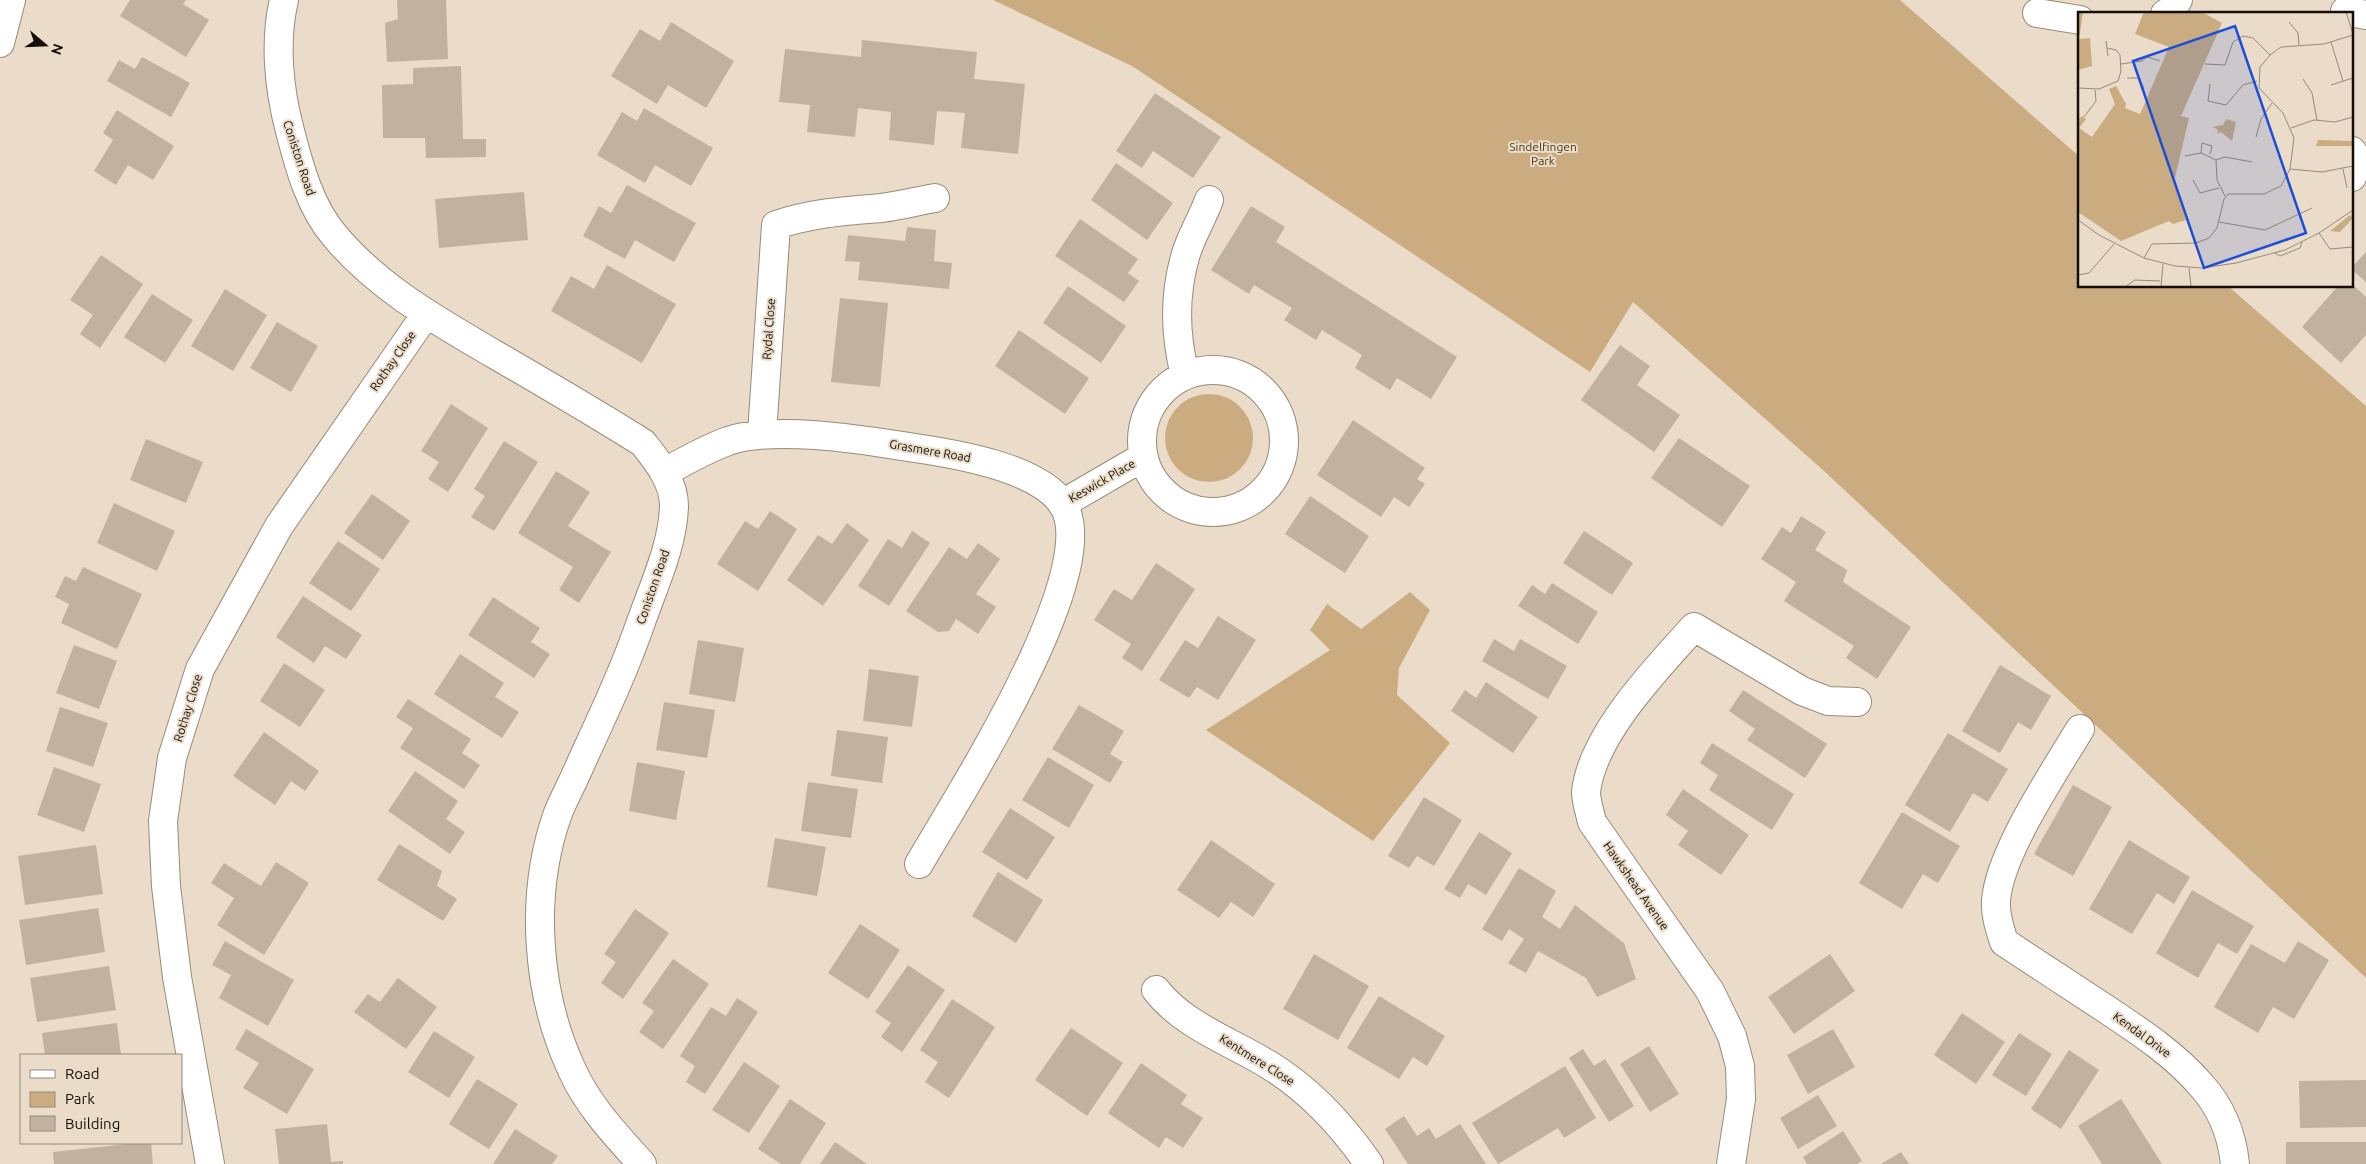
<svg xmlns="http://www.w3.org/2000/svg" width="2366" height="1164" font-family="Ubuntu,sans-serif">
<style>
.green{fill:#caac80}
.building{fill:#c0b29f}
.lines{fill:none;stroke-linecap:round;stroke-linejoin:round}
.minor-casing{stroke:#988b79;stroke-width:30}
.minor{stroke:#fff;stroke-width:28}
.labels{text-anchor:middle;stroke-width:4;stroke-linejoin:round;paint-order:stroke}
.park-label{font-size:12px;fill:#4d3817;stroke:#eadcc9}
.street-label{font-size:12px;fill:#140f08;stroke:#eadcc9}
.inset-road{fill:none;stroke:#948a7c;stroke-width:1}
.view{fill:#1d4ed8;fill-opacity:0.15;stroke:#1d4ed8;stroke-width:2.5}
.inset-edge{fill:none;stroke:#140f08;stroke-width:2.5}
</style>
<rect width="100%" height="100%" fill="#eadcc9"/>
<path class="green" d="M993,0h907l180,157v129h148l138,120v572l-543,-508 -190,-168 -43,70 -458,-306z
M1165 438a44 44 0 1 1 88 0a44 44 0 1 1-88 0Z
M1410,592l20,18 -31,58 -2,27 53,48 -77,98 -167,-111 124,-80 -20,-20 17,-26 34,25z"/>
<path class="building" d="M130,0h56l-3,4 26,16 -23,37 -66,-41z
M397,0h49l2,59 -61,3 -2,-39 13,-4z
M671,22l63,39 -28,47 -38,-23 -11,19 -46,-28 29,-47 20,12z
M862,40l115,12 -3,27 51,5 -7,70 -57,-6 4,-35 -28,-2 -3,34 -45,-5 2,-28 -33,-4 -3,29 -48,-5 3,-27 -31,-3 6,-53 76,8z
M142,57l48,26 -19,34 -64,-36 12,-21 16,9z
M461,66l2,73h23v18l-60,1 -1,-20h-42l-1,-53 31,-1v-16z
M1155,93l66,44 -28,41 -40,-27 -11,17 -26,-17z
M644,108l69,40 -22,38 -36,-21 -10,18 -48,-28 25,-43 15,9z
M117,110l57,36 -21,34 -25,-15 -12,20 -22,-14 19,-31 -10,-7z
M1116,163l57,40 -26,37 -56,-40z
M627,185l69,38 -22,39 -39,-22 -10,19 -42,-23 16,-30 12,7z
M524,192l4,48 -89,8 -4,-49z
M1251,206l34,21 -9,15 181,115 -26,42 -34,-21 -7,12 -35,-22 7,-13 -40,-25 -6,10 -32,-20 8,-12 -38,-23 -5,9 -38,-24z
M1080,219l58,40 -10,14 11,8 -15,21 -69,-46z
M907,227l29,3 -2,31 18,2 -3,26 -91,-9 2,-18 -15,-1 3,-26 57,6z
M2366,252v30l-14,-12v-3z
M101,255l42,29 -43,64 -20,-14 13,-19 -23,-15z
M607,265l69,39 -34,59 -91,-52 20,-35 23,13z
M2352,284l14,13v38l-25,28 -39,-36 36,-41h14z
M1068,286l58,40 -25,37 -58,-40z
M225,289l42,26 -34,56 -42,-25z
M152,294l41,26 -28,43 -41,-26z
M840,298l48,5 -8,84 -49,-5z
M277,322l41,24 -27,46 -41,-24z
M1019,330l70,48 -24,36 -70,-48z
M1620,345l30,21 -13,19 43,30 -26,37 -73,-52z
M451,404l37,24 -40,64 -20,-13 11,-17 -18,-11z
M1353,420l72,48 -8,11 8,5 -16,23 -15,-10 -13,20 -64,-42z
M1679,438l71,48 -28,41 -71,-49z
M146,439l57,23 -17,41 -56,-23z
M504,441l34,21 -44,69 -23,-14 14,-21 -11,-7z
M556,471l34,21 -22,34 43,26 -32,51 -20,-13 14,-23 -55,-34z
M372,494l38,27 -27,39 -39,-27z
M1310,496l59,40 -24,37 -60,-39z
M114,503l61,28 -18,40 -60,-28z
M770,511l27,18 -39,62 -41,-27 28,-43 13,8z
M1801,516l25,16 -11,18 32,20 -4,12 68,45 -34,52 -31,-21 8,-12 -70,-45 12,-19 -35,-23 21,-32 9,6z
M847,523l22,17 -46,66 -36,-26 31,-45 14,9z
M912,531l18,12 -41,63 -31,-20 30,-47 14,9z
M1584,531l49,32 -21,32 -49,-32z
M338,541l42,28 -29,42 -42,-28z
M978,543l22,16 -24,35 20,13 -18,27 -22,-15 -7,12 -11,1 -32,-21 43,-64 18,12z
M1156,563l39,26 -53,82 -20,-13 9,-14 -37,-24 20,-31 18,11z
M83,567l59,27 -25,55 -56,-26 8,-19 -14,-7 10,-21 11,5z
M1552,583l46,29 -20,32 -60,-38 14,-21 13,9z
M303,596l59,39 -16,24 -21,-13 -11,17 -38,-26z
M493,597l47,31 -9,14 19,12 -16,24 -66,-43z
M1218,616l38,24 -38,60 -21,-13 -8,11 -30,-18 26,-40 13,8z
M1494,639l20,12 6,-12 47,27 -19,33 -66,-38z
M698,640l46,8 -9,54 -46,-8z
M74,645l43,16 -18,48 -43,-16z
M460,654l44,29 -9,14 24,15 -17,26 -68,-44z
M284,663l41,27 -25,37 -40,-26z
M2000,665l51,31 -20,34 -13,-8 -18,31 -38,-22z
M869,669l50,7 -7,51 -49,-6z
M1486,682l52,35 -25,36 -62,-42 14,-21 11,8z
M1743,690l84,54 -22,34 -58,-38 8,-11 -26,-18z
M408,699l63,40 -9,14 18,12 -16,24 -64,-41 13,-20 -17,-11z
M664,702l51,8 -8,48 -51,-8z
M1079,705l45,26 -14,23 13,8 -13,21 -58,-34z
M60,707l48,16 -15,44 -47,-16z
M837,730l51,7 -6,46 -51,-7z
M264,732l55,39 -14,20 -14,-10 -16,24 -42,-29z
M1948,733l60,36 -20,33 -15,-9 -23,39 -45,-27z
M1712,743l82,51 -22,36 -63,-40 9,-15 -18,-12z
M1048,757l46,28 -25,43 -47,-28z
M637,762l48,9 -9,49 -47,-9z
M54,767l47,17 -17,48 -47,-17z
M415,771l43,30 -12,18 19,13 -15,22 -62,-43z
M808,782l50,7 -7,49 -50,-7z
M2073,785l39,22 -39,69 -39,-22z
M1683,789l66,46 -28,40 -43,-30 10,-14 -22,-16z
M1424,797l38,23 -28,46 -17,-10 -8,12 -21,-12z
M1010,808l45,29 -28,43 -45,-28z
M1902,812l58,34 -22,37 -15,-9 -21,35 -43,-26z
M1479,832l33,21 -26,42 -18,-11 -8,14 -16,-9z
M775,838l51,9 -9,49 -50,-9z
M1211,840l64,44 -22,33 -22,-15 -12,16 -42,-28z
M2129,840l61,37 -16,27 -17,-11 -25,41 -43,-25z
M399,844l43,27 -5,15 20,13 -14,22 -66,-41z
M96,845l7,49 -78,11 -7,-49z
M276,862l33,21 -45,72 -47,-30 17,-27 -23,-15 13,-20 37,23z
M1519,868l37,23 -14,26 18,12 15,-24 49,38 12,36 -39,18 -11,-19 -48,-27 -12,22 -18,-10 16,-24 -15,-10 -7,12 -20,-12z
M998,872l45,28 -27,43 -44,-27z
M2192,890l62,36 -17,28 -19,-11 -20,35 -42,-25z
M98,908l7,44 -79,13 -7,-45z
M635,909l34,24 -46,66 -22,-16 15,-21 -12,-8z
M860,924l40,26 -32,49 -40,-26z
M225,941l69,39 -26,46 -49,-28 12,-23 -19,-10z
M2298,941l31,19 -35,59 -21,-12 -15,26 -44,-26 37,-63 34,19z
M1314,954l55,32 -31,54 -55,-31z
M1830,954l25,37 -61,43 -26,-37z
M673,959l36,25 -46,65 -24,-17 15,-21 -12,-8z
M908,965l37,25 -43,62 -21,-15 10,-14 -16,-11z
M109,966l7,44 -79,12 -7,-44z
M398,978l39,29 -31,42 -52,-37 14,-18 12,8z
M1379,996l66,40 -18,30 -14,-9 -14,22 -52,-31z
M737,998l21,14 -53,82 -19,-12 9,-16 -15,-10 31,-49 15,9z
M952,999l43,28 -46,71 -24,-16 13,-20 -18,-12z
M1962,1013l43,29 -29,42 -42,-29z
M117,1023l4,32h-76l-3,-22z
M1071,1028l52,35 -36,53 -52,-36z
M246,1029l68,40 -27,45 -44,-26 16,-25 -24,-14z
M1833,1029l22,38 -47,27 -21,-39z
M434,1031l41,26 -26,41 -41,-26z
M2019,1033l33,21 -26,42 -34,-21z
M1649,1046l30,48 -29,18 -30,-48z
M1583,1049l11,17 11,-7 29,47 -25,16 -40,-64z
M2069,1050l30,20 -38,59 -30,-20z
M744,1062l36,24 -31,47 -37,-23z
M1141,1063l46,32 -6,9 22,14 -20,30 -17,-11 -7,11 -51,-35z
M1565,1066l31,52 -32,20 -6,-10 -60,36 -26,-41z
M477,1079l41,25 -29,45 -40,-25z
M2366,1080v47l-66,1 -1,-47z
M1818,1095l19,31 -39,23 -18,-31z
M790,1099l36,24 -26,41h-19l-23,-15z
M2121,1099l41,65h-60l-24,-38z
M1404,1116l13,20 12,-8 7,11 24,-15 26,40h-78l-23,-35z
M327,1124l4,38 12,-1v3h-64l-4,-35z
M515,1129l43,27 -6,8h-59z
M1843,1131l19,30 -5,3h-50l-4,-7z
M835,1142l32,22h-47z
M2286,1142h80v22h-80z
M137,1143h14l2,21h-99l-1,-12z
M1901,1152l8,12h-28z"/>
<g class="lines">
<defs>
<path id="minor" d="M284,0c-10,42 -5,90 6,131 9,35 20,76 44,104 43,52 102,85 160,119 50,29 100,58 149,89 14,18 31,38 31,63 -1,39 -20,79 -33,116 -17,49 -39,95 -60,141 -7,17 -16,33 -23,50 -29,81 -22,180 14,257 16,36 44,65 70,94
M2345,11l21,4
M2037,13l43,7
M2165,14l6,-4 7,-10
M0,43l11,-43
M2352,151l6,9 -6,17
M1142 441a71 71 0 1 1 142 0a71 71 0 1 1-142 0Z
M1185,375c-10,-39 -11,-79 0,-118 5,-19 17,-38 24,-57
M762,434l14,-209c37,-12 67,-14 105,-17 18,-2 36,-7 54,-10
M665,472c20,-11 41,-23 63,-31 48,-16 136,-1 187,7 41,6 121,19 147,55 45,65 -107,298 -143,361
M1062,504l81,-47
M2080,729c-25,42 -81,124 -84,172 -1,14 4,28 8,41 35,23 70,46 105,69 33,22 66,44 92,74 20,22 31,50 34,79
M1156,990c28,36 76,52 113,75 41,25 73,60 100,99
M210,1164l-33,-187 -11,-91 -3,-65 9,-63 28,-89 79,-143 147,-212
M1731,1164l10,-65 -1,-33 -8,-30 -22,-45 -118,-169c-2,-9 -6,-21 -6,-30 6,-57 71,-124 108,-165l108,64 26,10 29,1"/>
</defs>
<use href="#minor" class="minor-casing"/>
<use href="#minor" class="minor"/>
</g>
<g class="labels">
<g class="park-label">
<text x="1543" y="151">Sindelfingen<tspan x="1543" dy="14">Park</tspan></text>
</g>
<g class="street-label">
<text transform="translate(299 158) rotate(72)" y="4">Coniston Road</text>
<text transform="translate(769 329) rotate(-86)" y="4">Rydal Close</text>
<text transform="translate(393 361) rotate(-55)" y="4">Rothay Close</text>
<text transform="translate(930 451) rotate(10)" y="4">Grasmere Road</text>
<text transform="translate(1102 481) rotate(-30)" y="4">Keswick Place</text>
<text transform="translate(653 587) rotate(-71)" y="4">Coniston Road</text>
<text transform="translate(188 708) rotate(-73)" y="4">Rothay Close</text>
<text transform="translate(1636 886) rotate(55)" y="4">Hawkshead Avenue</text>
<text transform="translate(2142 1035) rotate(36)" y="4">Kendal Drive</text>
<text transform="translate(1257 1060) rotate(32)" y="4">Kentmere Close</text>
</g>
</g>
<g transform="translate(2078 12)">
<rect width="275" height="275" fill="#eadcc9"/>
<path d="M1,0h4l-4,27 11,-1 2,28 -14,4v-51zM66,0h58l20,11 -41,93 8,2 -15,64 12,38 -13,4 -4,-3 -48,20 -43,-29v-92l4,-4 4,3 -7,9 13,9 23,-33 -6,-15 7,-3 10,18 -1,4 -8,-3 23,9 29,-67 -34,-13zM148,107l10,3 -4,19 -11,-9 -4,2 1,-4 -5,-3 10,-2zM240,128l35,1v5h-37zM272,203l3,3 -13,14 -10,-1z" fill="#caac80"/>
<path class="inset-road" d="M268,0l7,22M211,10l9,11 1,12M28,29l2,15M253,30l12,39M43,52l21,-3 5,-4 13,4M127,52l20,1 8,-23 10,-6 10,2 17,17M49,66h12l5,11M225,67l9,14 5,27M132,72l-2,17 18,4 17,-20 14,-4M253,73l22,-7M0,76l21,1 19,-8 3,-10 -1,-16 -4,-5 -9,-2M6,105l12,-16 -1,-11M213,116l23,-8 21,2 18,-5M178,125l5,-18 11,-16M132,142l2,-8 -10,-3 -1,10 15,7M107,144l16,-3M212,157l32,3 31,-6M265,157l4,19M115,168l7,13 19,-5M147,184l-8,-16 -1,-20 9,-3 27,5M0,208l21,15 45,23 31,8 27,2 34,-5 49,-13 34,-17 34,-23M141,210l46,8 47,-22M241,221l11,16 23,-2M197,241l5,3 20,-8 2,-6M66,246l8,-14 44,-1 13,-5 8,-10 7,-29 4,-5h36l17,-8 9,-17 4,-31 -11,-25 -24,-25 1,-21 10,-12 11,-8 43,-3 29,-9M111,256l2,19M0,263l11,-2 25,-29M47,275l10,-7 25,1M83,275l2,-23"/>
<path class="view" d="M157,14l71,207 -102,35 -71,-207z"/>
<rect width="275" height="275" class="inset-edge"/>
</g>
<rect x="20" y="1054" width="162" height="90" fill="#eadcc9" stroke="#948a7c"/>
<rect x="30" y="1070" width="25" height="8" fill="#ffffff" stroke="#948a7c"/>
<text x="65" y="1079" font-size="15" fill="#140f08">Road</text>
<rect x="30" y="1092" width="25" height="15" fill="#caac80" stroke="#948a7c"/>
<text x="65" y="1104" font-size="15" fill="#140f08">Park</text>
<rect x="30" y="1116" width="25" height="15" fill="#c0b29f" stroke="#948a7c"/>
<text x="65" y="1129" font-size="15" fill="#140f08">Building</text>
<g transform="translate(45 45) rotate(109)" stroke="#eadcc9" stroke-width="4" paint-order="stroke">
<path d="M0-4L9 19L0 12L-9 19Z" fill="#140f08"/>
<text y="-8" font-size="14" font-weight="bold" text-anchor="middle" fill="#140f08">N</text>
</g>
</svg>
